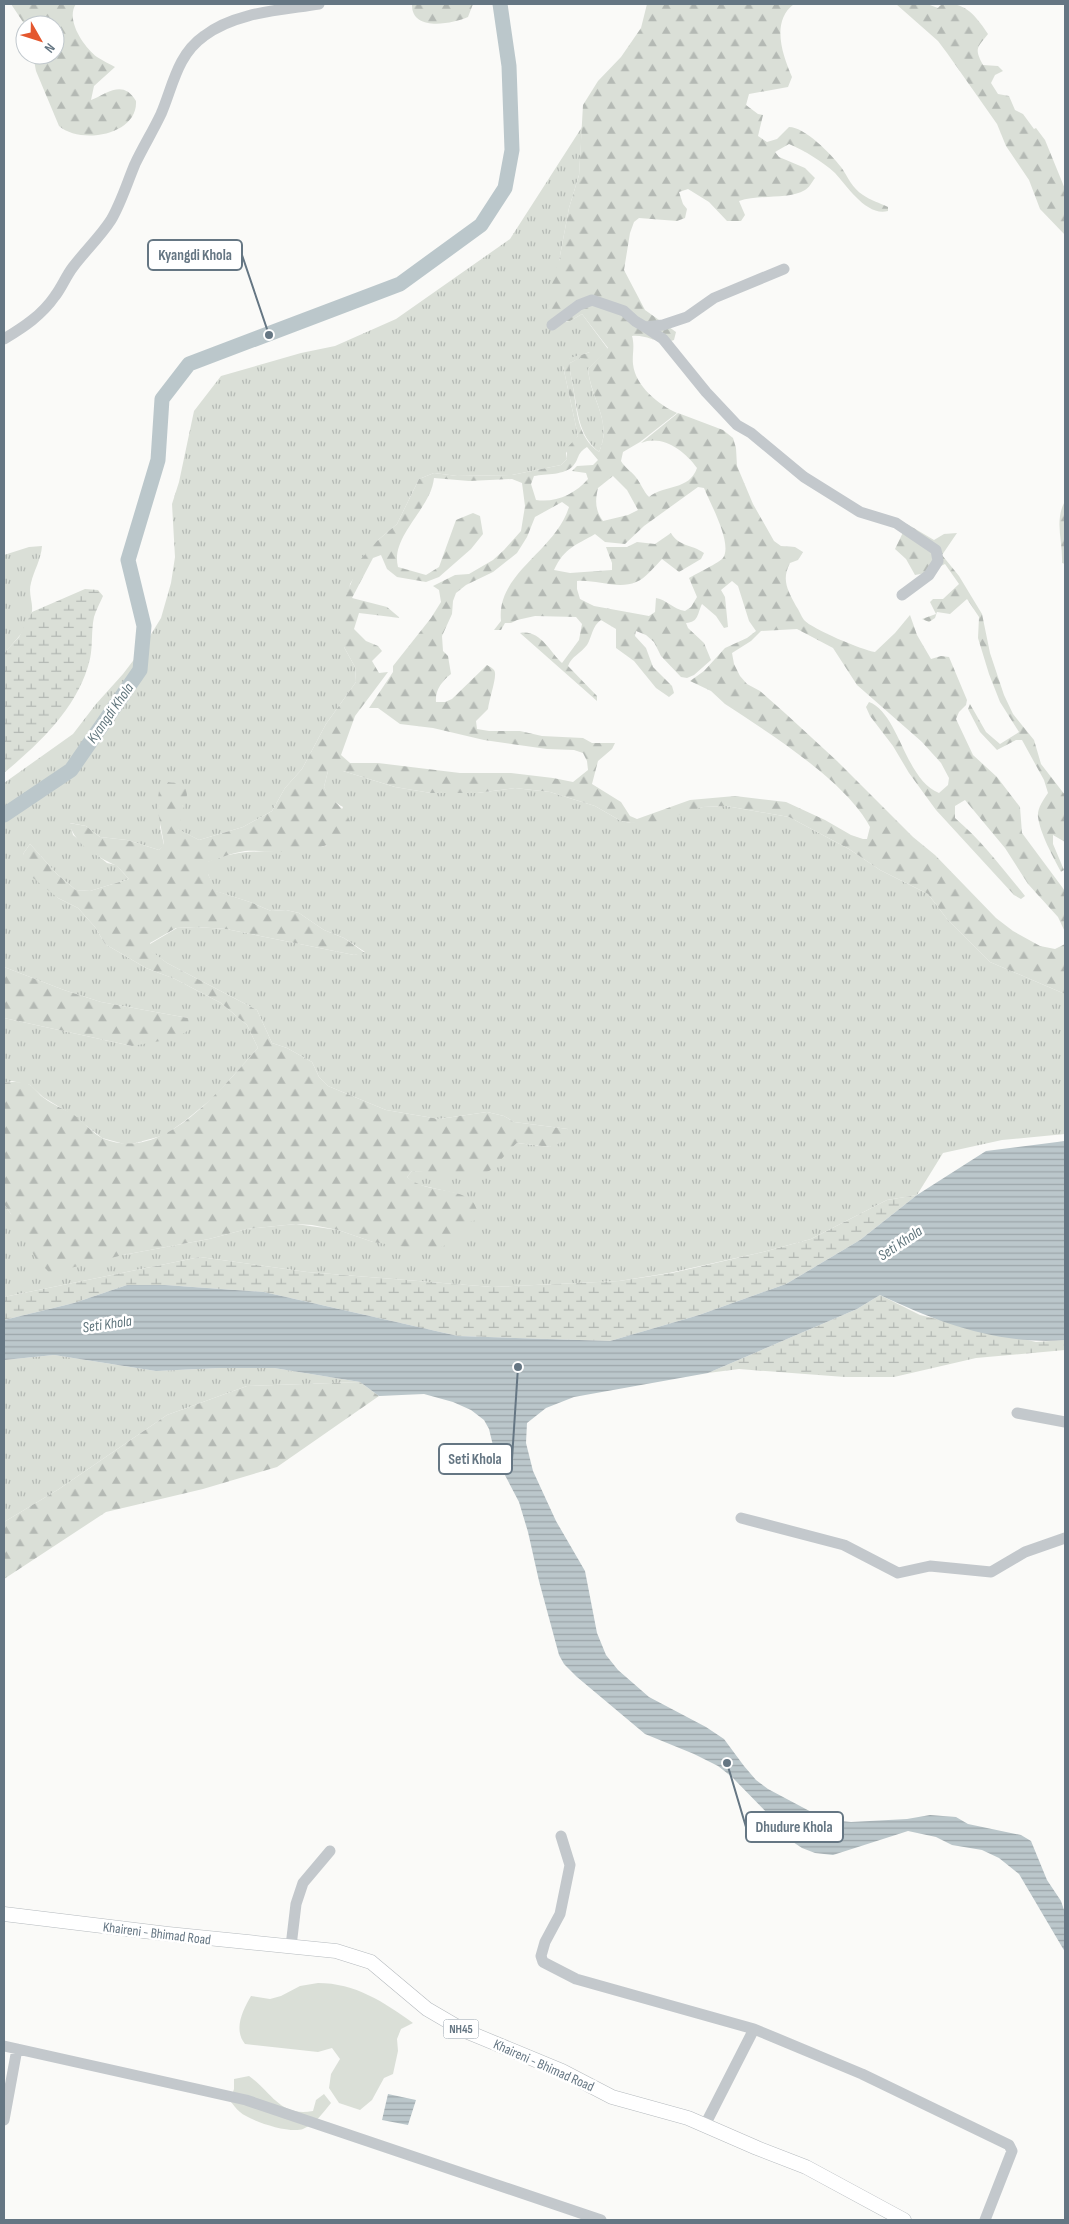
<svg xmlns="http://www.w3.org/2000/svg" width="1069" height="2224" font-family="'Sofia Sans Condensed',sans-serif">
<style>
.grass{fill:url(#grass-tufts)}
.forest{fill:url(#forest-firs);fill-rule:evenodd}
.wetland{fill:url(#wetland-marsh)}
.garden{fill:#dadfd7}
.water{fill:url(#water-rules)}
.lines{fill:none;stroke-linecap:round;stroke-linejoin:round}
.river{stroke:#bbc7cb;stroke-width:15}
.major-casing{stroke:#b5babe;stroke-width:15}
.minor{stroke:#c3c8cc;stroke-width:11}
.major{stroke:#fff;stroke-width:14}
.labels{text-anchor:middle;stroke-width:5;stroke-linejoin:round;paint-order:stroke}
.shield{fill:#fff;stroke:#939fa8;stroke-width:1}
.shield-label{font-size:12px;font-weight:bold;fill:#657683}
.street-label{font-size:14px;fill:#657683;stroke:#fff}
.water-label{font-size:15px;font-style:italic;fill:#60757c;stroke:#fff}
.leader{fill:none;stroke:#657683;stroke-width:2}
.callout-dot{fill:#657683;stroke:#fff;stroke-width:2}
.callout{fill:#fff;stroke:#657683;stroke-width:2}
.callout-label{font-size:15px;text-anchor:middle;font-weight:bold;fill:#657683}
</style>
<defs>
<pattern id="grass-tufts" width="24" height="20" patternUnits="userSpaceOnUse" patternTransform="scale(1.25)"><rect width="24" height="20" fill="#dadfd7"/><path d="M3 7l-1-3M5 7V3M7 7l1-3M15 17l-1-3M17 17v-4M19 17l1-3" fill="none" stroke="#b4b9b4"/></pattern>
<pattern id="forest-firs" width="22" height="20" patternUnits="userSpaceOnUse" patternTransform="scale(1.25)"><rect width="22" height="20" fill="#dadfd7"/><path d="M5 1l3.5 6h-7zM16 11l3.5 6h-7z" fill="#b4b9b4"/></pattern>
<pattern id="wetland-marsh" width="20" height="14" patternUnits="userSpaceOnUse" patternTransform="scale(1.25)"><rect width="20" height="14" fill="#dadfd7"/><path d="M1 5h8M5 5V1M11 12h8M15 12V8" fill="none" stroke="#b4b9b4"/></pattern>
<pattern id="water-rules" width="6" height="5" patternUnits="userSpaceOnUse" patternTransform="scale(1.25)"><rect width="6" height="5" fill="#bbc7cb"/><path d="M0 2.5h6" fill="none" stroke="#9ca6aa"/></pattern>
</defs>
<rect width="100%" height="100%" fill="#fafaf8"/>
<path class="grass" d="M582,127l-3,48 -10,33 -10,53 3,61 8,-1 12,-7 26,35 -20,20c3,32 25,52 11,83 -21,-17 -21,-40 -26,-65 -1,-9 -4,-15 -3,-24l20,-11 -27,9v5l15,70 -12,17 1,6 -6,6 -49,10 -55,1 -23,-3 -15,6 -22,45 -19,16 -28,44 -6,63 11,20 1,15 -30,42 -24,45 -17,19 -13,23 -29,16 -44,13 -22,-11 8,-44 -17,-3 -8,45 4,18 -5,5 -32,-10 -27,-3 -14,-11 -16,-3 3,12 34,28 9,2 13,14 -39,12 -14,-1 -19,-16 -27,-30 -7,10 35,44 20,10 17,19 10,17 41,24 29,11 46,24 26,22 11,23 -44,49 -28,23 -21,15 -37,10 -26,-7 -28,-22 -31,-19 -13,-12 -18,-4 -8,2v-65l128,28 56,-28 -87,-16 -37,-12 -60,-23v-184l69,-49 23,-30 27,-30 19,-25 19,-31 10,-35 4,-26 -3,-53 7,-22 15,-71 27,-35 80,-23 34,-7 61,-27 114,-80z
M42,546c-1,14 -8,24 -11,37 -3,10 2,19 1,28 -2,15 -18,32 -28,42v-98l25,-8z
M328,771h15l52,16 36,6h46l38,-5 35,4 45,14 26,15 10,2 72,-16 23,-1 63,11 60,32 31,21 48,24 19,25 43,43 75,32v140l-63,6 -59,13 -26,42 -30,5 -76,39 -48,13 -94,21 -50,8 -127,6 -185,-15 -107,-15 -196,40v-93l7,10 112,41 86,-16 38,-10 49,-5 42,6 35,12 86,-48 -44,-10 -8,-7 5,-6 25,1 55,-4 12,-14 13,-11 33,4 18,-18 -54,-7 -10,-6 -17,-4 -48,7 -53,-9 -58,-24 -9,-9 -7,-15 -25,-14 -15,-5 -15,-33 -90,-47 -17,-12v-7l27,-16 19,-1 30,2 128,26 11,-3 -21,-14 -20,-8 -25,-17 -13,-3 -15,1 -21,-9 -35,-11 -7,-17 -1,-12c29,-11 39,-10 69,-11 16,0 33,-3 50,-5l17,-39 -13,-8 -6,-12z
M54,1355l102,16 64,-3h54l86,14 -113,4 -80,29 -108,74 -55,33v-162z"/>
<path class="forest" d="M11,4h65c-11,16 8,43 21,53 6,4 13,7 18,10l-21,19 -3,14c17,-7 32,-21 45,1 2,34 -55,44 -77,25l-23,-55 -3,-16h22v-30h-30z
M412,4h61l-5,13c-16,7 -57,15 -56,-13z
M647,4h147c-23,17 -12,50 -2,73l-4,10 -39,7 -3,11 12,9 5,1 -5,21 9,6 10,-3 12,-12c16,0 42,27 52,40 7,10 11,21 22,28 7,5 17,8 25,12v4c-21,6 -41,-25 -53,-38 -13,-12 -30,-22 -46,-29l-14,8 4,5 26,11 10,10c-3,4 -6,10 -10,12 -17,10 -46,4 -66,11l6,14 -4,6h-14l-18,-19 -21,-13 -9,3 4,12 4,5 -2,9 -8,3 -38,-3 -5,4 -4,11 -6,37 21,40 31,22 -2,8c-15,6 -26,-6 -42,-4 3,10 0,18 1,28 2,22 26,41 44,49l-37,29 -17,10 -2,9c4,7 10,10 14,15 6,7 8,15 14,21 16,-13 40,-6 48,-29 -12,-17 -35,-34 -56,-25l37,-30 45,17 10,8 3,10 1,18 16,38 21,37 7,5 14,1 8,5 -5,8 -8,3c-9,17 -2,28 6,43 3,4 5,10 8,14 8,9 58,30 71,32l20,-19 15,-18 7,20 14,24 10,-3 8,1 18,43 -1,5 -7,7 -3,7 17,36 24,22 23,30 2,26 43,58v41l-7,-15 -30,-33 -23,-36 -40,-48 -10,6v12c27,23 48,51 70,78l-4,3 -7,-4 -78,-85 -27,-37 -16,-27 -23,-30 -4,-9 3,-5c30,11 36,78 70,91l9,-8 1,-7 -8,-15 -19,-21 -65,-57 -24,-37 -36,-19 -36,2 -10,10 -19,12 2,11 6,12 7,8 13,7 26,23 51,47 76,76 22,18 61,63 17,13 27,15 15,3 10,-5v50l-75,-32 -43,-43 -19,-25 -48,-24 -31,-21 -60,-32 -63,-11 -23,1 -48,15 -24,1 -10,-2 -26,-15 -45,-14 -35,-4 -38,5h-46l-36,-6 -52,-16h-15l-4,16c10,19 24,20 29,44 -22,18 -49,20 -77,21 -10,0 -21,-2 -31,-1 -13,2 -25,7 -37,11v12l8,17 34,11 21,9 15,-1 13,3 25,17 20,8 21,15 -11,2 -128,-26 -30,-2 -20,1 -26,15 1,8 16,12 90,47 15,33 15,5 25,14 7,15 9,9 58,24 53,9 48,-7 17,4 10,6 54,7 -3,12 -15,6 -33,-4c-10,8 -16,18 -25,26 -17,14 -59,3 -80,2l-5,6c18,16 47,9 65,24 4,4 6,13 9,18l-16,4v8l-8,10 -27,10 -57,-9 -35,-12 -26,-5 -16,-1 -49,5 -38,10 -86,16 -73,18 -14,-14 -25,-45 -7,-10v-121c7,-1 19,-2 26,2 5,3 9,10 14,13 9,7 20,11 30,17 10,7 19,19 30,24 61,24 118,-52 154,-91l-11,-23 -26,-22 -46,-24 -29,-11 -41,-24 -10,-17 -17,-19 -20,-10 -25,-20 -10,-24 7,-10 27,30 19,16 14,1 39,-12c-4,-4 -9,-11 -14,-14 -20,-10 -39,-19 -46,-42l17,3 14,11 27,3 32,10 5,-6 -7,-38 2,-15 9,-9 17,2 2,11 -9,34 21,11 44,-13 29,-16 13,-23 17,-19 24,-45 30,-42 -1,-15 -11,-20 -6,-19 4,-23 19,-46 17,-19 19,-16 22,-45 15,-6 23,3 55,-1 49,-10 6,-6v-11l11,-12 -15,-70v-6l28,-8 -2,7 -9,-1 -10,5c-1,9 2,15 3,24 4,23 4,50 26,65 14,-30 -8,-52 -11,-83l20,-21 -26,-34 -12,7 -23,-1v-20l12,-39 10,-53 10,-33 4,-70 15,-24 23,-24 20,-29zM587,447l11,13 -5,5 -16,1 -5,5 14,2 2,6c-13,15 -32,24 -52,21l-5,-16 3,-8c12,-2 31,-1 39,-10 7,-8 3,-12 14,-19zM613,476l14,14 11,20 -10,5 -25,6c-8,-11 -8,-20 -5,-33zM434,478l35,3 43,-2 10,4 3,23 -4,25 -17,19 -11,10 -24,14 -14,1 -22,11 6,4 2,12 -10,16 -38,48v6l-24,36h9l22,16 33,4 51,12 63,9 27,1 9,3 4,8 1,9 -15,12 -20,-4 -42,-5h-51l-82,-10h-28l-9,-8 14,-39 33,-44 -9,1 -7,-12 10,-10 -4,-5 -12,-5 -12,-12 5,-16 41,5 -13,-11 -35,-9 21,-40 8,-3 6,14 10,8 29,5 13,-5 32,-28 12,-15 -3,-18 -7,-3 -17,7 -17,47 -13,8 -28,-8c-8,-31 33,-58 36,-89zM698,487l6,1c6,15 29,56 19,70 -4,5 -26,15 -34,20l8,19 -6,10 -6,4c-12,-2 -18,-11 -29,-13l-1,14 -6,4 -55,-10 -14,-7 -3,-10v-8c18,-2 41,9 59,1 9,-3 19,-16 26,-23l17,13 22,-13 3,-6c-12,-9 -25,-6 -33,-20l-16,11 -18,-2 -10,5h-21l6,16v7l-42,3 -16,-3c11,-23 21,-24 41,-36l10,8 20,2 19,-18zM562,502l7,5c-14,45 -73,66 -68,114l-7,9h7l4,-7h6l6,-3 18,-4 41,1 6,7 -3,16 -17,23c-12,-11 -22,-34 -42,-30l77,68v-5l-29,-30c4,-10 12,-12 19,-21 5,-8 5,-19 14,-25l15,9v19l18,13 22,27 13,9 5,-4 -2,-7 -19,-19 -7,-19 -11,-12 1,-5 10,4 8,7 7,14 20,21 6,1 7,-3 17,-15 -7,-17 -16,-15 -2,-5c13,-1 11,-9 16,-19l14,12 8,12 4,-1 -3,-30 -4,-7 11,-9 6,5 11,35 7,10 -9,7 -22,10 -21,23 -14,10 21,10 14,13c44,29 121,77 145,123l-3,12h-4l-12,-4 -26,-15 -39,-18 -51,-6 -45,4 -53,19 -7,-3 -9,-14 -29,-18 6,-23 14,-12 3,-6h-23l-9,-5 -41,-2 -22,-5h-31l-12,-2 -1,-8 12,-12c1,-9 8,-29 7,-36 0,-4 -5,-6 -8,-8l-35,34 -7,3h-9c-1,-12 6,-21 15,-28l-3,-18 -5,-5 -1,-15 10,-22 1,-13 3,-8 10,-8 27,-13 24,-19 10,-16 8,-20z
M896,4h31l11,4c3,-4 5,-4 10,-4 19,-1 30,15 40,30 -11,14 -14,14 -5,31l15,1 5,5 -8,4 -4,8 7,11 11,2 6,14 8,4 11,15 2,-1 9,12 20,49v46l-25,-26 -11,-29 -23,-34 -9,-22 -50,-71 -9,-12z
M1065,501v63l-3,-1c1,-22 -8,-42 3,-62z
M907,524l27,16 10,-6 13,-1 -15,22 17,21 23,38 8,39 14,42 9,19 21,26 7,24 24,31v47l-12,-7v9l11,26 -3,2c-8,-15 -21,-39 -23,-55 -1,-8 5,-17 10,-24l-4,-13 -22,-40h-6l-19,10 -17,-18 -12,-23 2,-5 16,28 14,12 19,-12 -19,-30 -11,-28 -11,-36 1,-21 -12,-18 -17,15 -13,-2 -2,6 -6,4 -7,-3 14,-5 -6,-12 3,-3h10l16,-15 -14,-20 -19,9 -11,2 -9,-16 -11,-10z
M4,967l60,23 37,12 87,16 2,11 -13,9 -45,8 -128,-28z
M360,1382l19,14 -102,71 -74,22 -97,23 -102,67v-57l55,-33 108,-74 80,-29z"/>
<path class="wetland" d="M85,589l13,1 5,6c-3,7 -7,14 -9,21 -3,14 -1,28 -4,42 -11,47 -50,84 -86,114v-120l15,-16 13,-25z
M917,1195l-57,45 -74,44 -87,31 -89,26 -152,-5 -194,-44 -99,-7h-38l-53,18 -70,17v-23l196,-40 107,15 185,15 127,-6 53,-8 91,-21 48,-13 76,-39z
M880,1295l40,20 116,27 29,-2v10l-89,8 -82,19h-49l-106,-8 -31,4 149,-64z"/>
<path class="garden" d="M318,1983c37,0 66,19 95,40l-12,6 -4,10 1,12 -5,23 -9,4 -12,22 -12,10 -21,-7 -10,-15 2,-14 9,-15 -8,-11 -14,4 -73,-8c-12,-15 -2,-34 6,-48l19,3 11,-3 19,-10z
M249,2076c23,16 30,41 64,35l3,-11 8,-6 7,9c-8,10 -16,21 -28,26 -13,5 -53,-8 -63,-17 -4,-3 -7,-8 -10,-11l4,-12v-10z"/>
<path class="water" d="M1065,1141v199c-67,5 -125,-17 -185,-45l-23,14 -149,64 -134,24 -28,11 -19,15 -1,20 7,28 23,50 29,50 12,62 9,22 12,15 31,27 57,30 18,12 20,27 12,14 12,9 49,26 14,5 20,2 56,-3 23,-4 26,2 12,7 53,11 10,6 16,39 14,21 4,12v39l-46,-78 -20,-16 -17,-8 -30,-5 -16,-8 -28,-6 -75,24 -18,-2 -13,-5 -15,-10 -12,-17 -43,-44 -14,-11 -24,-12 -49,-20 -68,-57 -13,-13 -5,-9 -20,-74 -11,-49 -9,-30 -23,-44 -7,-29 -5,-9 -13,-10 -18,-8 -29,-8 -45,2 -19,-14 -86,-14h-54l-64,3 -102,-16 -50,5v-40l70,-17 53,-18h38l99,7 194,44 152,5 89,-26 87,-31 74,-44 57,-45 69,-44z
M388,2094l28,6 -8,25 -26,-5z"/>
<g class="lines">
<path class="river" d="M4,815l67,-45 69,-100 4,-44 -16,-66 30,-100 4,-61 27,-35 211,-80 81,-59 24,-37 7,-38 -3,-84 -9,-62"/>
<defs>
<path id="major" d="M4,1914l164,20 168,17 35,11 56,47 36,21 99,41 50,26 76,21 69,30 49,19 98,53"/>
</defs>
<use href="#major" class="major-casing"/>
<path class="minor" d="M552,325l27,-20 13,-5 32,11 11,10 10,6 18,-2 24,-8 27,-19 70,-29
M645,327l18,12 43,53 31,33 14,8 53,44 56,35 36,11 40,27 2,11 -9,14 -27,20
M4,339c20,-12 38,-24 51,-43 7,-9 11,-20 18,-29 12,-16 27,-30 38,-47 10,-17 16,-37 24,-56 8,-17 18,-33 26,-50 12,-28 16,-59 43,-78 31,-24 78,-26 115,-32
M1017,1413l48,9
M741,1518l103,27 54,28 32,-7 61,6 34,-20 40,-14
M561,1836l9,29 -10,49 -15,28 -4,14 2,6 33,17 178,50
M291,1946l5,-42 7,-21 27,-32
M4,2046l242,54 355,120
M4,2120l13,-71
M705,2125l49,-96 108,45 147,71 3,6 -27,69"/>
<use href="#major" class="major"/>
</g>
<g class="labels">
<rect class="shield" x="443.5" y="2019.5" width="35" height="19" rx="4"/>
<g class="shield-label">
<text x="461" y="2033">NH45</text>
</g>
<g class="street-label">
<text transform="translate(157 1933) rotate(7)" y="5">Khaireni - Bhimad Road</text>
<text transform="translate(544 2065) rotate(24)" y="5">Khaireni - Bhimad Road</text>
</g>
<g class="water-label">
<text transform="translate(110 713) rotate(-55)" y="5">Kyangdi Khola</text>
<text transform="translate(900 1243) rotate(-34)" y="5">Seti Khola</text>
<text transform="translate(107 1324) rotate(-8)" y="5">Seti Khola</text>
</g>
</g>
<path class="leader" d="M269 335L242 255M518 1367L512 1459M727 1763L746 1827"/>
<g class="callout-dot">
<circle cx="269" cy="335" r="5"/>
<circle cx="518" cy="1367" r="5"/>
<circle cx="727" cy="1763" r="5"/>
</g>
<g class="callout">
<rect x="148" y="240" width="94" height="30" rx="5"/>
<rect x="439" y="1444" width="73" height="30" rx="5"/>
<rect x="746" y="1812" width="97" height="30" rx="5"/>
</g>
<g class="callout-label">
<text x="195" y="260">Kyangdi Khola</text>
<text x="475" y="1464">Seti Khola</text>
<text x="794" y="1832">Dhudure Khola</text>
</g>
<rect width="1069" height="2224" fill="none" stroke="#657683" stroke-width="10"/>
<g transform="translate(40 40) rotate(129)"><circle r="24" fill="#ffffff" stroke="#c1c8cd"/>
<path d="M0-4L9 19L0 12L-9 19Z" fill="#e4572e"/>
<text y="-8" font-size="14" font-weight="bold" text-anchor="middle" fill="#657683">N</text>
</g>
</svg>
